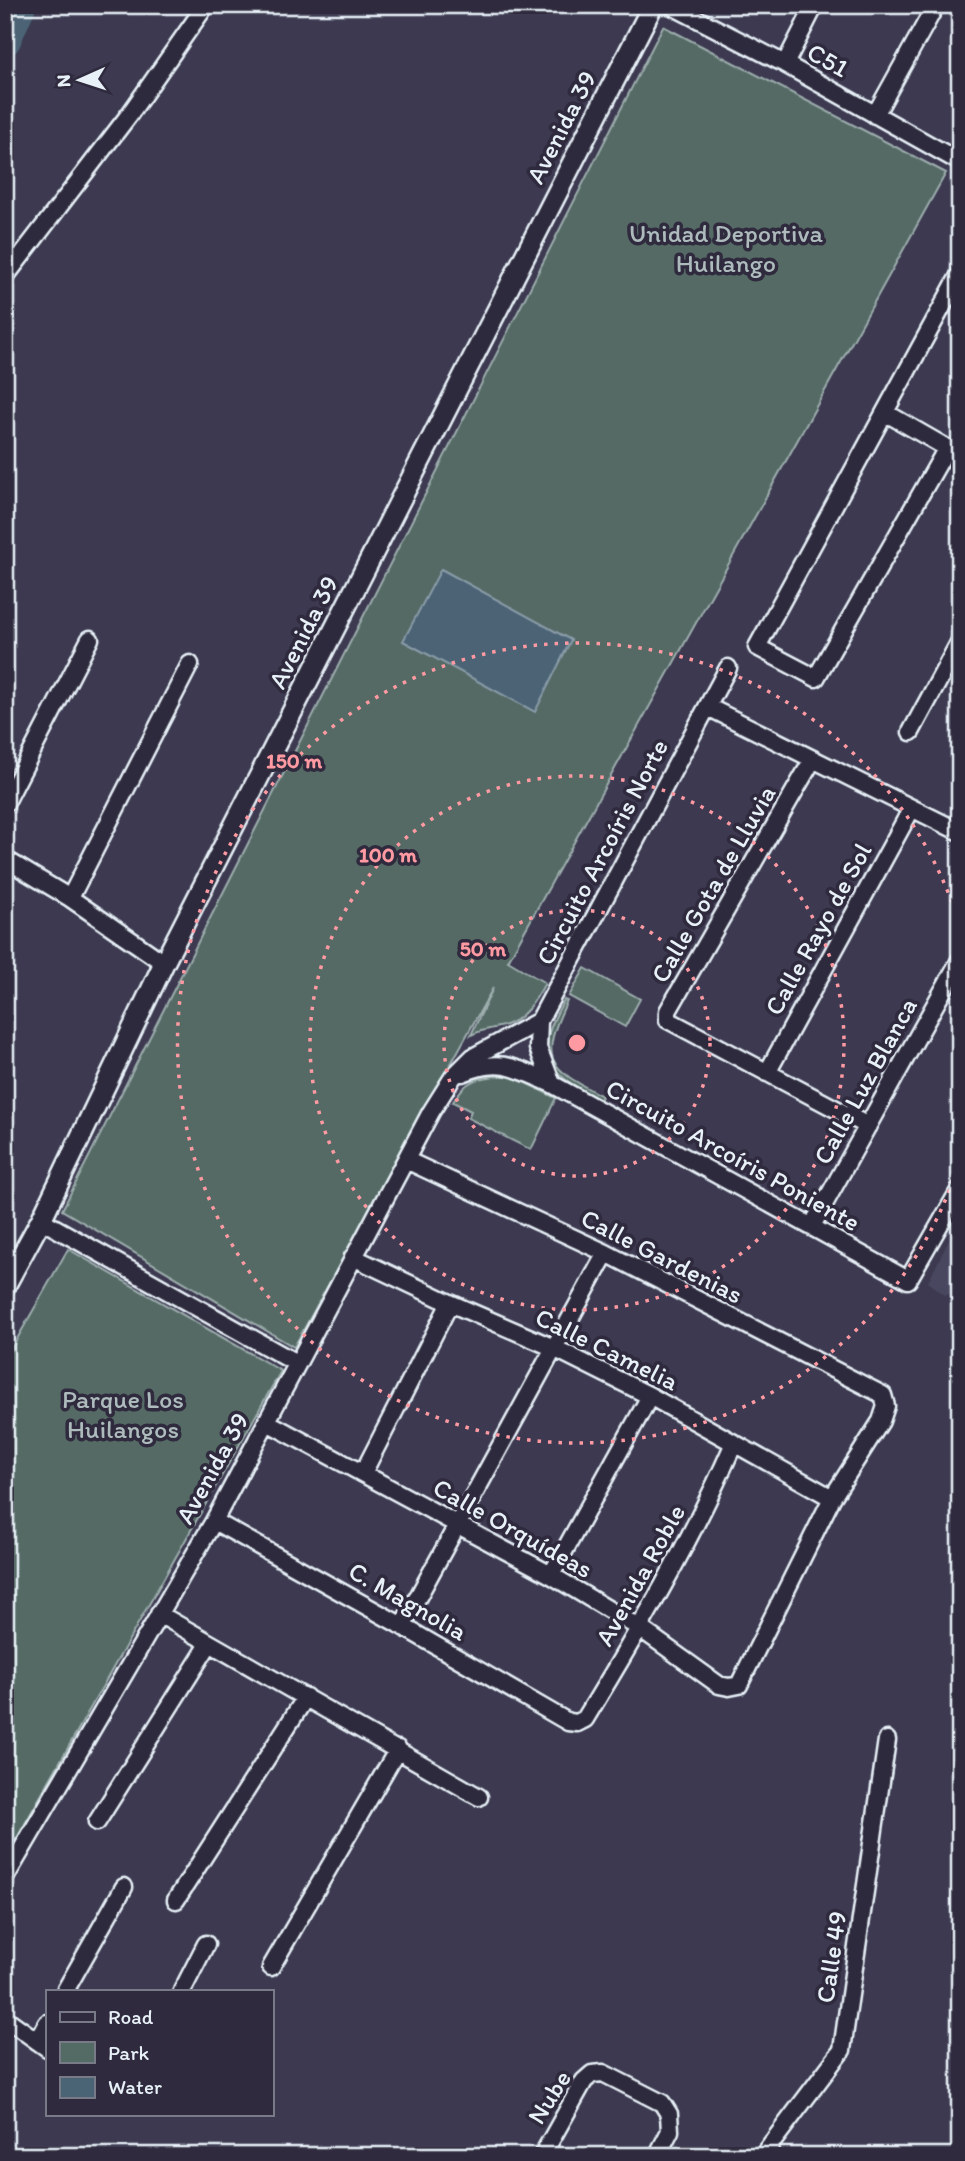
<svg xmlns="http://www.w3.org/2000/svg" width="965" height="2161" font-family="Itim,sans-serif">
<style>
.built{fill:#494760}
.green{fill:#546a65;stroke:#9eaeae;stroke-width:2}
.water{fill:#4b6475;stroke:#8a9ca9;stroke-width:2}
.lines{fill:none;stroke-linecap:round;stroke-linejoin:round}
.river{stroke:#4b6475;stroke-width:32}
.minor-casing{stroke:#e8f1f8;stroke-width:21}
.tertiary-casing{stroke:#e8f1f8;stroke-width:24}
.minor{stroke:#2f2a3d;stroke-width:16}
.tertiary{stroke:#2f2a3d;stroke-width:19}
.ring{fill:none;stroke:#ff9aa2;stroke-width:3.5;stroke-dasharray:3.5 7}
.labels{text-anchor:middle;stroke-width:7;stroke-linejoin:round;paint-order:stroke}
.street-label{font-size:26px;fill:#e8f1f8;stroke:#2f2a3d}
.park-label{font-size:26px;fill:#adbbbd;stroke:#2f2a3d}
.centre{fill:#ff9aa2;stroke:#2f2a3d;stroke-width:3.5}
.ring-label{font-size:21px;text-anchor:middle;font-weight:bold;fill:#ff9aa2;stroke:#2f2a3d;stroke-width:7;stroke-linejoin:round;paint-order:stroke}
</style>
<rect width="100%" height="100%" fill="#3c3950"/>
<filter id="ink" filterUnits="userSpaceOnUse"><feTurbulence type="fractalNoise" baseFrequency=".0143" numOctaves="2"/><feDisplacementMap in="SourceGraphic" scale="14" xChannelSelector="R" yChannelSelector="G"/><feConvolveMatrix kernelMatrix="1 2 1 2 8 2 1 2 1" color-interpolation-filters="sRGB"/></filter>
<g filter="url(#ink)">
<path class="built" d="M954,1230l4,2 2,-2v61l-15,4 -17,-13z"/>
<path class="green" d="M663,26l283,147 -438,788 37,22c-10,18 -21,37 -42,43 -12,3 -21,3 -32,9l22,-47 -199,359 -232,-137z
M585,968l55,31 -15,28 -56,-31z
M564,1000l3,1c-28,59 -20,66 35,95l-2,4c-27,-15 -64,-31 -50,-70 3,-10 9,-21 14,-30z
M510,1075l46,23 -25,52 -63,-32 3,-7 -18,-9c14,-26 30,-25 57,-27z
M68,1249l213,122 -276,488v-499z"/>
<path class="water" d="M441,569l130,71 -36,72 -132,-71z"/>
<g class="lines">
<path class="river" d="M5,40l15,-35"/>
<defs>
<path id="minor" d="M670,5l115,59 175,98
M785,64l30,-59
M875,115l61,-110
M5,277l124,-162 77,-110
M886,413l61,35 -131,230 -59,-31 203,-373
M708,707l252,125
M911,732l49,-91
M813,759l-145,252v9l200,106
M5,804l85,-165
M5,859l65,39 94,65
M70,898l120,-234
M539,1021l-1,27 14,36
M462,1073c39,-16 54,-5 90,11l356,196 52,-91
M767,1073l145,-265
M41,1220l255,143
M812,1226l148,-266
M353,1257l97,46 104,45 96,48 182,102
M267,1422l284,153 90,54 78,56 10,2 10,-2 93,-187 49,-77 5,-15 -3,-11 -277,-142 -200,-93
M363,1473l87,-170
M214,1521l188,105 166,96 9,1 8,-4c55,-90 107,-180 149,-276
M551,1575l99,-179
M159,1614l320,183
M402,1626l204,-373
M97,1822l112,-178
M5,1878l209,-357 217,-409 22,-35 20,-20 66,-36 189,-353
M176,1900l130,-203
M271,1967l127,-218
M65,1991l59,-104
M182,1991l24,-47
M5,2018l42,30
M37,2041l10,-18
M542,2156l42,-75 8,-7 11,-1 59,30 7,11 1,17 -13,25
M762,2156l80,-106 45,-310"/>
<path id="tertiary" d="M5,1286l36,-66 123,-257 489,-958"/>
</defs>
<use href="#minor" class="minor-casing"/>
<use href="#tertiary" class="tertiary-casing"/>
<use href="#minor" class="minor"/>
<use href="#tertiary" class="tertiary"/>
</g>
</g>
<g class="ring">
<circle cx="577" cy="1043" r="133"/>
<circle cx="577" cy="1043" r="267"/>
<path d="M960 1160A400 400 0 1 1 960 926"/>
</g>
<g class="labels">
<g class="street-label">
<text transform="translate(828 60) rotate(29)" y="9">C51</text>
<text transform="translate(561 127) rotate(-63)" y="9">Avenida 39</text>
<text transform="translate(303 632) rotate(-63)" y="9">Avenida 39</text>
<text transform="translate(602 852) rotate(-62)" y="9">Circuito Arcoíris Norte</text>
<text transform="translate(713 884) rotate(-60)" y="9">Calle Gota de Lluvia</text>
<text transform="translate(818 929) rotate(-61)" y="9">Calle Rayo de Sol</text>
<text transform="translate(865 1081) rotate(-61)" y="9">Calle Luz Blanca</text>
<text transform="translate(733 1155) rotate(29)" y="9">Circuito Arcoíris Poniente</text>
<text transform="translate(662 1256) rotate(27)" y="9">Calle Gardenias</text>
<text transform="translate(607 1349) rotate(26)" y="9">Calle Camelia</text>
<text transform="translate(212 1468) rotate(-61)" y="9">Avenida 39</text>
<text transform="translate(513 1528) rotate(29)" y="9">Calle Orquídeas</text>
<text transform="translate(640 1575) rotate(-61)" y="9">Avenida Roble</text>
<text transform="translate(408 1601) rotate(30)" y="9">C. Magnolia</text>
<text transform="translate(831 1957) rotate(-82)" y="9">Calle 49</text>
<text transform="translate(549 2097) rotate(-58)" y="9">Nube</text>
</g>
<g class="park-label">
<text x="726" y="242">Unidad Deportiva<tspan x="726" dy="30">Huilango</tspan></text>
<text x="123" y="1408">Parque Los<tspan x="123" dy="30">Huilangos</tspan></text>
</g>
</g>
<circle cx="577" cy="1043" r="10" class="centre"/>
<g class="ring-label">
<text x="294" y="768">150 m</text>
<text x="388" y="862">100 m</text>
<text x="483" y="956">50 m</text>
</g>
<rect width="965" height="2161" fill="none" stroke="#2f2a3d" stroke-width="28"/>
<rect x="14" y="14" width="937" height="2133" fill="none" stroke="#e8f1f8" stroke-width="2.5" filter="url(#ink)"/>
<rect x="46" y="1990" width="228" height="126" fill="#2f2a3d" stroke="#797a88" stroke-width="2"/>
<rect x="60" y="2012" width="35" height="10" fill="#2f2a3d" stroke="#797a88" stroke-width="2"/>
<text x="108" y="2024" font-size="21" fill="#e8f1f8">Road</text>
<rect x="60" y="2042" width="35" height="21" fill="#546a65" stroke="#797a88" stroke-width="2"/>
<text x="108" y="2060" font-size="21" fill="#e8f1f8">Park</text>
<rect x="60" y="2077" width="35" height="21" fill="#4b6475" stroke="#797a88" stroke-width="2"/>
<text x="108" y="2094" font-size="21" fill="#e8f1f8">Water</text>
<g transform="translate(80 80) rotate(267)" stroke="#2f2a3d" stroke-width="5" paint-order="stroke">
<path d="M0-5L12 26L0 18L-12 26Z" fill="#e8f1f8"/>
<text y="-10" font-size="19" font-weight="bold" text-anchor="middle" fill="#e8f1f8">N</text>
</g>
</svg>
